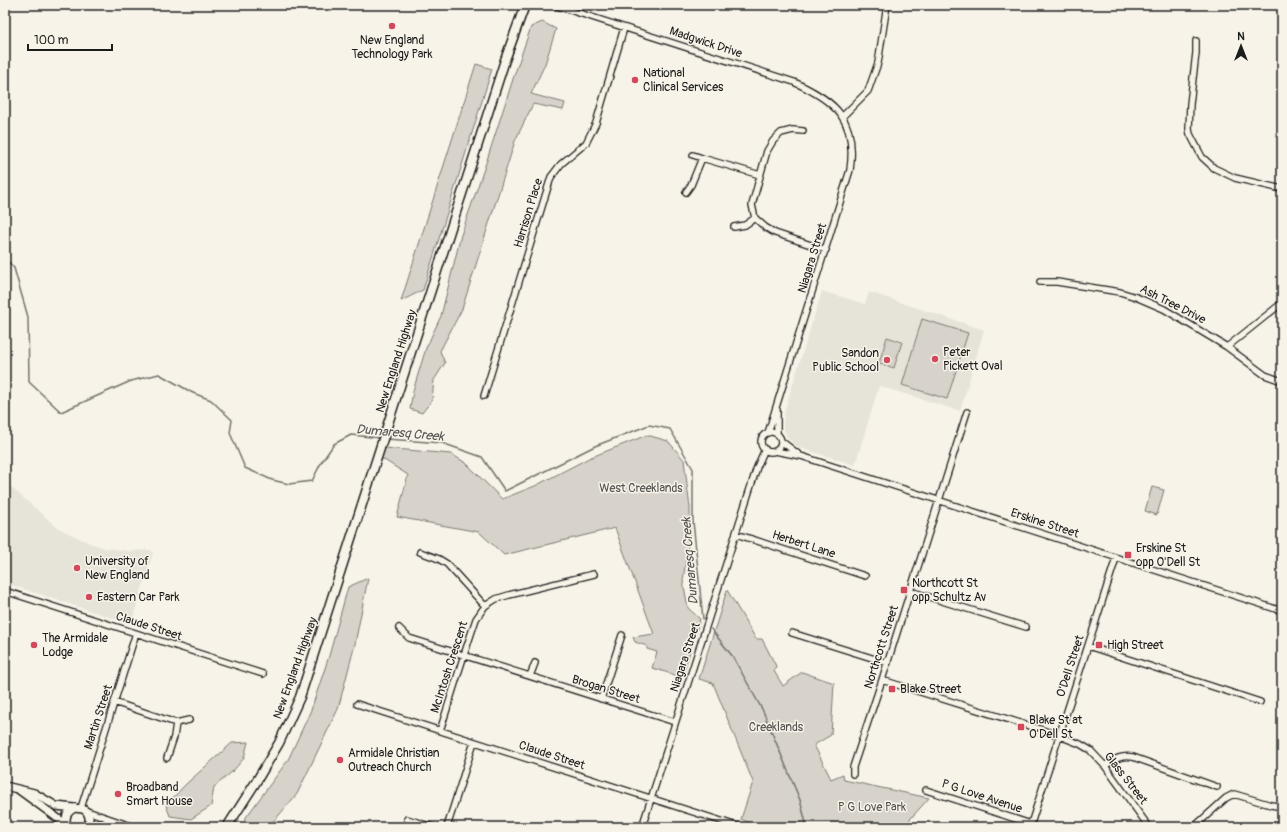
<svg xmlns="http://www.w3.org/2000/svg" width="1287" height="832" font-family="Pangolin,sans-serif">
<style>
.built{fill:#e6e3d9}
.green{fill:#d7d3cb;stroke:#7a7874}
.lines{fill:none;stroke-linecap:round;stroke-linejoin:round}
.stream{stroke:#72716c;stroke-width:1.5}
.minor-casing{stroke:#1c1c1c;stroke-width:8}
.major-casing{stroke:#1c1c1c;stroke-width:10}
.highway-casing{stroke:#1c1c1c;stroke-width:11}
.minor{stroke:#f7f3e8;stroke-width:5.5}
.major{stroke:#f7f3e8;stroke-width:7}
.highway{stroke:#f7f3e8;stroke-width:8}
.poi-dot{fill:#d1495b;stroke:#f7f3e8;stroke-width:1.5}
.labels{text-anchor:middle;stroke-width:3;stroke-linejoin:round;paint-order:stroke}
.poi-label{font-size:12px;fill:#1c1c1c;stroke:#f7f3e8;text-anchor:start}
.street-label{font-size:12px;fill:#1c1c1c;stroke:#f7f3e8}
.park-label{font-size:12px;fill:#545351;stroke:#f7f3e8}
.water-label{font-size:13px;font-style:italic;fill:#565452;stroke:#f7f3e8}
</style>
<rect width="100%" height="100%" fill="#f7f3e8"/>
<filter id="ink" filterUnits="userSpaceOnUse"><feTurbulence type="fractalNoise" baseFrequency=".025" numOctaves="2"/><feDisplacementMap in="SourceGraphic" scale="8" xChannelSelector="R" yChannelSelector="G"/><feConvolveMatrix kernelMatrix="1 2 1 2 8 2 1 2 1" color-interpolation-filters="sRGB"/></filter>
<g filter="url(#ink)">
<path class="built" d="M822,291l43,13 4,-12 115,38 -24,81 -81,-25 -24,79 -58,-18 -9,-8 -4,-9 -1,-7 2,-14z
M5,482l53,46 29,14 18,6 24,3 22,-1 2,3 -22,71 -126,-41z"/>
<path class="green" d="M542,22l14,7 -11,35 -14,30 34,9 -2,7 -30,-6 -18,37 -53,168 -22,42 5,12 -11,17 -2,20 -10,13 -12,-4 3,-18 13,-43 15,-32 20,-81 25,-72 28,-87 17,-49z
M476,64l16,5 -69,221 -22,11z
M922,319l46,14 -21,66 -45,-14z
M887,337l15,5 -8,26 -15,-5z
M647,435l21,6 16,19 6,48v23l-7,50 5,27 12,11 -18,58 -30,-9 5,-16 -10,-3v-3l-12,-4 -2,-5 21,-3 -39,-106 -111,27 -25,-23 -82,-15 11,-42 -27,-17 4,-10 66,6 15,9 36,36 33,-13 54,-28z
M1152,487l12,3 -7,25 -12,-4z
M368,578l-13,66 -17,65 -41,85 -23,27 -18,5 -12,-6 44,-60 23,-50 18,-54 19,-69z
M727,590l29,49h6l14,27 -2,5 9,15 19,-14 32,11 -3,52 -17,10 17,34 12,-5 1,6 85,18 -26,29h-152l1,-3 -11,-5 12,-37 -40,-99 -14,-4z
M248,742l-4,16 -11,13 -19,16 -3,19 -20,13 -21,-3 -4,-11 20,-21 46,-41z"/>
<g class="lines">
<path class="stream" d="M5,258l9,10 14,49 1,65 32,30 70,-31 28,-7 34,19 18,7 21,20 -2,13 15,35 27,12 17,4 23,-3 9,-18 13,-19 17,-9 30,3
M386,439l56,4 40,14 23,34 90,-45 54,-21 21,4 23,40v52l10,98
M711,629l22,28 30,54 37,89 7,27"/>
<defs>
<path id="minor" d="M554,5l240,77c43,20 63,38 56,88l-82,263
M1196,41v12l-6,51 -1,25 1,5 12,23 12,11 21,10 47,11
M842,117l26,-26 10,-28 9,-58
M803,131l-10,-1 -12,3 -8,8 -6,10 -15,54 3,13 10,9 10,6 51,17
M693,155l9,3
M686,192l5,-7 11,-27 58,17
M734,227l11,-2 10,-7
M1040,282h17l63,10 16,5 28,12 63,38 38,28 17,6
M1227,347l55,-44
M484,396l67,-219 10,-13 25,-21 10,-20 28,-95
M777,410v24
M761 442a10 10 0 1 1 20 0a10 10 0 1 1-20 0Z
M781,441l17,13
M775,451l26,5 481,155
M736,534l129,42
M420,552l19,7 8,5 38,42
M5,591l258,83
M910,591l116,36
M399,628l10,10 266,84
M792,633l96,30
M1088,646l172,56
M530,676l5,-13
M882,680l170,53 28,11 10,6 15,16 44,61
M601,699l21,-64
M114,702l62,21 13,-3
M357,704l383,123
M440,731l24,-76 12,-36 9,-13 11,-7 13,-4 85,-21
M167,758l7,-21 2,-14
M1105,766c9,-7 17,-11 28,-9l84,30
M853,774v-7l29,-87 85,-268
M926,790l105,34
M81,808l55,-175
M84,810l50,17
M407,819l26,8
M87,826l21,-4 11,1
M447,827l27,-85
M642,827l115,-360 8,-18
M1030,827l86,-269
M1194,827l32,-29 8,-4 37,11 6,1 5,-4"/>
<path id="major" d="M5,786l29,7 22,13 27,3 4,3 2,5v6l-2,4
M19,790l48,35
M68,827c-4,-8 -2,-15 7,-19"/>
<path id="highway" d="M227,827l29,-45 23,-39 21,-46 205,-637 20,-55"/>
</defs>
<use href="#minor" class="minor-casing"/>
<use href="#major" class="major-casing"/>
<use href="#highway" class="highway-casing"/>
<use href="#minor" class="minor"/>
<use href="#major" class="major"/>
<use href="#highway" class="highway"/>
</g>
</g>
<g class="poi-dot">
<circle cx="392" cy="26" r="4"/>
<circle cx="635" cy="80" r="4"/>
<circle cx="935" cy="359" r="4"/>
<circle cx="887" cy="360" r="4"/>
<rect x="1124" y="551" width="8" height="8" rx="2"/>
<circle cx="77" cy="568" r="4"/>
<rect x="900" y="586" width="8" height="8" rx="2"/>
<circle cx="89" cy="597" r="4"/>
<circle cx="34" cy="645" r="4"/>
<rect x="1095" y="641" width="8" height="8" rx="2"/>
<rect x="888" y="685" width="8" height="8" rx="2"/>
<rect x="1017" y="723" width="8" height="8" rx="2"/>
<circle cx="340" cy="760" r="4"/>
<circle cx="118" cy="794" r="4"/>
</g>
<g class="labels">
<g class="poi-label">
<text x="392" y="44" text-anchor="middle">New England<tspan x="392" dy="14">Technology Park</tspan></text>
<text x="643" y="77">National<tspan x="643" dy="14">Clinical Services</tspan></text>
<text x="943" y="356">Peter<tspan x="943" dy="14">Pickett Oval</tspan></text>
<text x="879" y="357" text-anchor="end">Sandon<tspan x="879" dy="14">Public School</tspan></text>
<text x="1136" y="552">Erskine St<tspan x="1136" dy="14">opp O'Dell St</tspan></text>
<text x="85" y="565">University of<tspan x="85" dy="14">New England</tspan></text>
<text x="912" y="587">Northcott St<tspan x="912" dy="14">opp Schultz Av</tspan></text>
<text x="97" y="601">Eastern Car Park</text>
<text x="42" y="642">The Armidale<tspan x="42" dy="14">Lodge</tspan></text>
<text x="1107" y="649">High Street</text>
<text x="900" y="693">Blake Street</text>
<text x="1029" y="724">Blake St at<tspan x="1029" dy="14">O'Dell St</tspan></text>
<text x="348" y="757">Armidale Christian<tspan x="348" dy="14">Outreach Church</tspan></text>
<text x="126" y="791">Broadband<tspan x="126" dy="14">Smart House</tspan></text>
</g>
<g class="street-label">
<text transform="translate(706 42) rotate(18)" y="4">Madgwick Drive</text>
<text transform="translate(528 213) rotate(-73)" y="4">Harrison Place</text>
<text transform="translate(812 258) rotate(-73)" y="4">Niagara Street</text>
<text transform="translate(1173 304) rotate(27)" y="4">Ash Tree Drive</text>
<text transform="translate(396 361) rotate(-72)" y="4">New England Highway</text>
<text transform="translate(1045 523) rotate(18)" y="4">Erskine Street</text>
<text transform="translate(804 544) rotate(18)" y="4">Herbert Lane</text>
<text transform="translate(149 626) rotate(18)" y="4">Claude Street</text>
<text transform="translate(881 647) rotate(-72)" y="4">Northcott Street</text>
<text transform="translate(685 657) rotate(-72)" y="4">Niagara Street</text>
<text transform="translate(1070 666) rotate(-72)" y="4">O'Dell Street</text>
<text transform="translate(449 667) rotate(-72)" y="4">McIntosh Crescent</text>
<text transform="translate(295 668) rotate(-70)" y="4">New England Highway</text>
<text transform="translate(606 689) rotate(17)" y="4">Brogan Street</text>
<text transform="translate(98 717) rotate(-72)" y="4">Martin Street</text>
<text transform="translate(552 755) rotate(18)" y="4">Claude Street</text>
<text transform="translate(1126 778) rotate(52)" y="4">Glass Street</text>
<text transform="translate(982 796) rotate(18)" y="4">P G Love Avenue</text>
</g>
<g class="park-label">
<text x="641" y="492">West Creeklands</text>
<text x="776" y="731">Creeklands</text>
<text x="872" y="811">P G Love Park</text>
</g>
<g class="water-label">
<text transform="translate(400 432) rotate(5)" y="5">Dumaresq Creek</text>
<text transform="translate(689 561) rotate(-95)" y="5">Dumaresq Creek</text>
</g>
</g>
<rect width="1287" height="832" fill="none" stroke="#f7f3e8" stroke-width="20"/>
<rect x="10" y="10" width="1267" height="812" fill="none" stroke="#1c1c1c" stroke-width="1.5" filter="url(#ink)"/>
<g transform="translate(1241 46)" stroke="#f7f3e8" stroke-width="3" paint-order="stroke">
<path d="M0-3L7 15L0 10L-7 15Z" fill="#1c1c1c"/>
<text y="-6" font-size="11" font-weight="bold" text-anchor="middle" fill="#1c1c1c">N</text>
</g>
<path d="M28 44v6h84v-6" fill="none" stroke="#1c1c1c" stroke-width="2"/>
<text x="34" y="44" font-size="12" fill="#1c1c1c" stroke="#f7f3e8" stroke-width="3" paint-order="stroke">100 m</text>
</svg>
